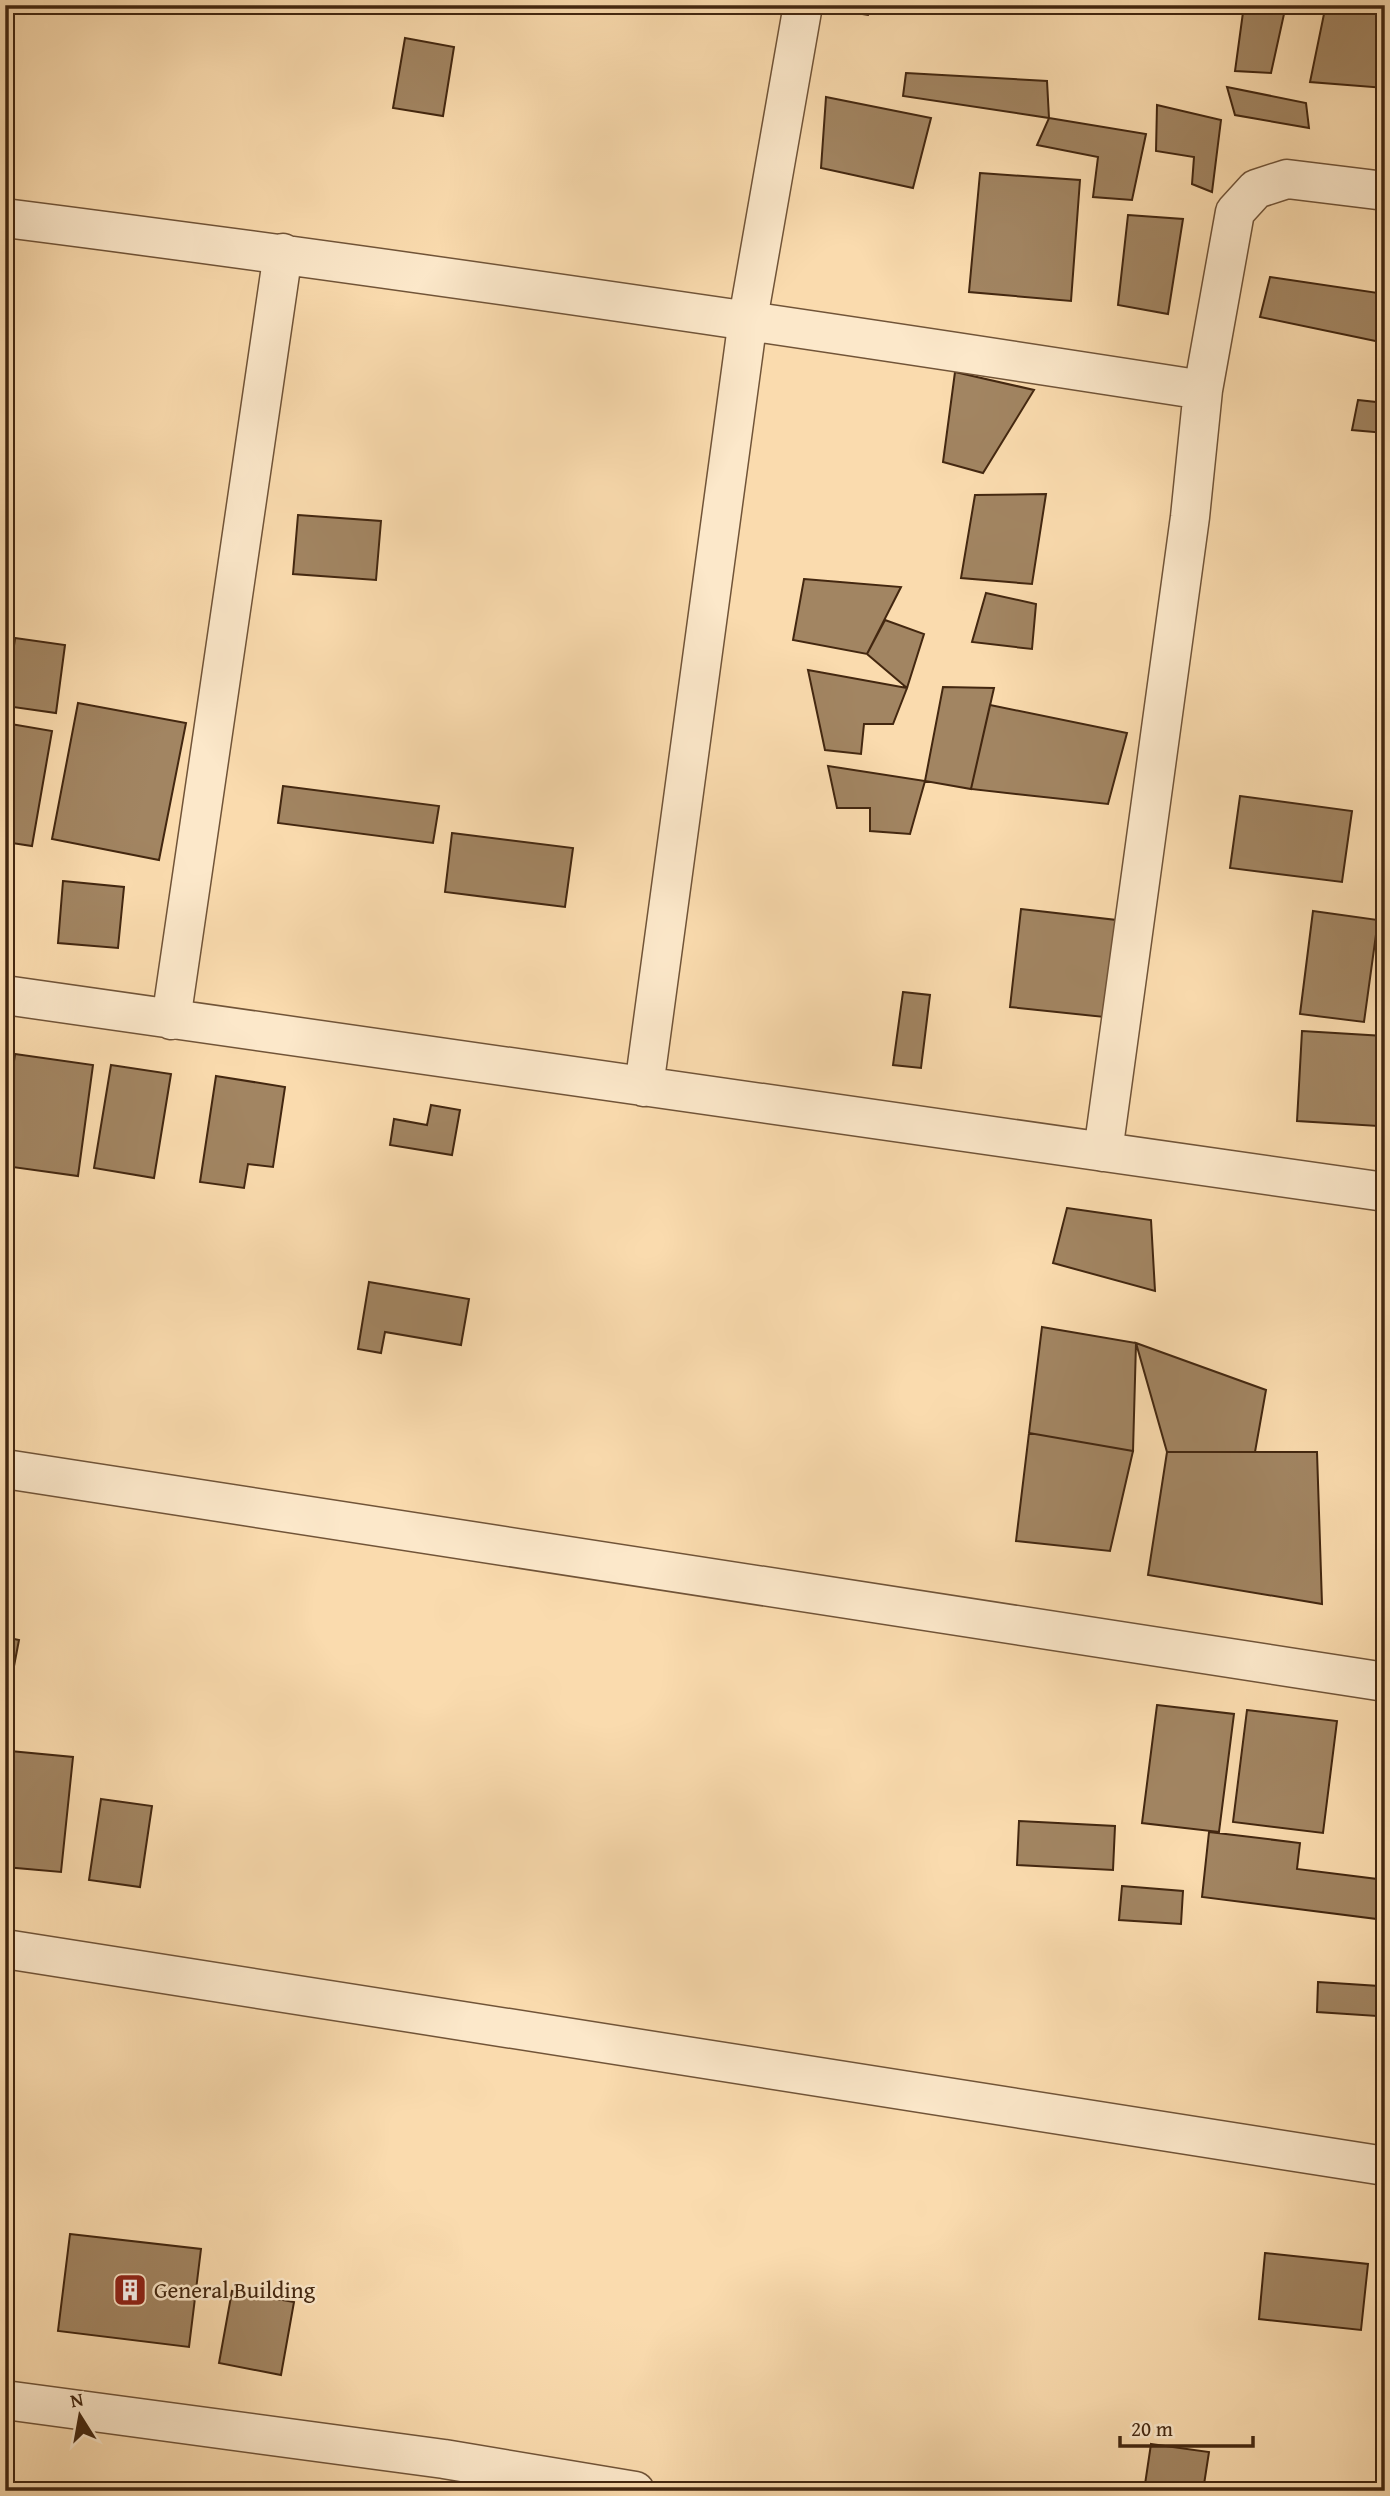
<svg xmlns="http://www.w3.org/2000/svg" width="1390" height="2496" font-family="'Gentium Book Plus',serif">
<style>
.building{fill:#a28562;stroke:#432710;stroke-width:2}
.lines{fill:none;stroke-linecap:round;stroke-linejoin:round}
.street-casing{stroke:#715438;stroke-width:41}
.street{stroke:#fce8ca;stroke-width:38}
.labels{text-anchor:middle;stroke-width:5;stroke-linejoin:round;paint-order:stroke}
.poi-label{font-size:23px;fill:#432710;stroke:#fce8ca;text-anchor:start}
</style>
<rect width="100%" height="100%" fill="#fadbae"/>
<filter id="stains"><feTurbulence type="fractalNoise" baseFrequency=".00286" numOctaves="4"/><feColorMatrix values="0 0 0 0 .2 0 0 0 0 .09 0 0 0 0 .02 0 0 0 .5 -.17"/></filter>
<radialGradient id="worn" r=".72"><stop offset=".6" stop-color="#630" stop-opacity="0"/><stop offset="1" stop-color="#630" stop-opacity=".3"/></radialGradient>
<path class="building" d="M843,5h29l-4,10 -26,-4z
M1244,5h42l-15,68 -36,-2z
M1385,13v75l-75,-6 14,-68z
M405,38l49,9 -11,69 -50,-8z
M906,73l141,8 2,37 -146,-22z
M1227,87l79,16 3,25 -74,-13z
M826,97l105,21 -18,70 -92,-20z
M1157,105l64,15 -9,72 -20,-8 2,-27 -38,-6z
M1049,118l97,16 -14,66 -39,-3 5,-40 -61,-12z
M980,173l100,7 -9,121 -102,-9z
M1128,215l55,4 -15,95 -50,-9z
M1270,277l115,17v49l-125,-26z
M955,372l79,18 -51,83 -40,-11z
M1358,400l27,3v30l-33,-3z
M1046,494l-14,90 -71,-6 14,-83z
M298,515l83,6 -5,59 -83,-6z
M804,579l97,8 -34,67 -74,-14z
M986,593l50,11 -4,45 -60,-7z
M885,620l39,14 -17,54 -40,-34z
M15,638l50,7 -9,68 -50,-7z
M808,670l99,18 -14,36h-29l-3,30 -36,-4z
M943,687l51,1 -23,101 -46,-8z
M78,703l108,20 -27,137 -107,-21z
M990,705l137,28 -19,71 -137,-15z
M5,723l47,8 -20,115 -27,-4z
M828,766l97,15 -15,53 -40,-3v-23h-33z
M283,786l156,20 -6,37 -155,-20z
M1240,796l112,15 -10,71 -112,-14z
M452,833l121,15 -8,59 -120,-15z
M63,881l61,6 -6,61 -60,-5z
M1021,909l104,12 -11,97 -104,-11z
M1313,911l65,9 -14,102 -64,-8z
M903,992l27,3 -9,73 -28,-3z
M1302,1031l82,5 -6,90 -81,-5z
M15,1054l78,11 -15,111 -73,-10v-43z
M111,1065l60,9 -17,104 -60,-10z
M216,1076l69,11 -12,80 -25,-3 -4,24 -44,-6z
M431,1105l29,5 -8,45 -62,-10 4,-26 33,6z
M1067,1208l84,12 4,71 -102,-28z
M369,1282l100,17 -8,46 -76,-13 -4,21 -23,-4z
M1042,1327l94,16 -3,108 -104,-18z
M1136,1343l130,47 -11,62h-88z
M1029,1433l104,18 -23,100 -94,-10z
M1167,1452h150l5,152 -174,-29z
M5,1637l14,3 -9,47h-5z
M1157,1705l77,9 -15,118 -77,-9z
M1247,1710l90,11 -14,112 -90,-11z
M10,1751l63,6 -12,115 -56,-5v-72z
M101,1799l51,7 -12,81 -51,-7z
M1019,1821l96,5 -2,44 -96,-5z
M1209,1832l91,11 -3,26 88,11v40l-183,-23z
M1122,1886l61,5 -2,33 -62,-4z
M1318,1982l61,4 -2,30 -60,-4z
M70,2234l131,15 -12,98 -131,-16z
M1265,2253l103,11 -7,66 -102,-11z
M232,2291l62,11 -13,73 -62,-12z
M1151,2444l58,8 -6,39h-59z"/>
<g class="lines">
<defs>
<path id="street" d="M5,218c401,51 799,110 1198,172
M5,995l1380,197
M171,1020l112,-767
M644,1087l104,-768 55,-314
M1103,1152l87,-635 13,-127 32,-178 21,-23 31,-10 98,12
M5,1469l1380,213
M5,1949l1380,217
M5,2400l439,59 191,32"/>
</defs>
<use href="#street" class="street-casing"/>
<use href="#street" class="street"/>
</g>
<defs>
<symbol id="building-square" viewBox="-11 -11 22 22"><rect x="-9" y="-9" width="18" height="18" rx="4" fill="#8f2418" stroke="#fce8ca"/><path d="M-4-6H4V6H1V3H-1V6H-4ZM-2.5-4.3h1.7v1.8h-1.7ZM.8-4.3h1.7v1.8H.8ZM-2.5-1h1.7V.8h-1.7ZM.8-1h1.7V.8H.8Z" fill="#fff"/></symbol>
</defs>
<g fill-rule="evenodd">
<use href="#building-square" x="111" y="2271" width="38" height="38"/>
</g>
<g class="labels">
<g class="poi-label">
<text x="154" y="2298">General Building</text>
</g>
</g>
<rect width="1390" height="2496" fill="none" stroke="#fadbae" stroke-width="28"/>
<rect x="7" y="7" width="1376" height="2482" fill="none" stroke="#432710" stroke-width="3.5"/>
<rect x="14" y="14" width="1362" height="2468" fill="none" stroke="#432710" stroke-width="2"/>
<g transform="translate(80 2416) rotate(349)" stroke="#fce8ca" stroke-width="5" paint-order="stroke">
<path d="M0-5L12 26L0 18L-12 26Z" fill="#432710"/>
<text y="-10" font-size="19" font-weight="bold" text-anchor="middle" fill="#432710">N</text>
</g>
<path d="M1120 2436v10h133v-10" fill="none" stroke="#432710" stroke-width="3.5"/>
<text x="1131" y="2436" font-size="21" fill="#432710" stroke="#fce8ca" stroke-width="5" paint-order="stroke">20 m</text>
<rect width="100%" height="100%" filter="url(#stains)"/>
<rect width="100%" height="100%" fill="url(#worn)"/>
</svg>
